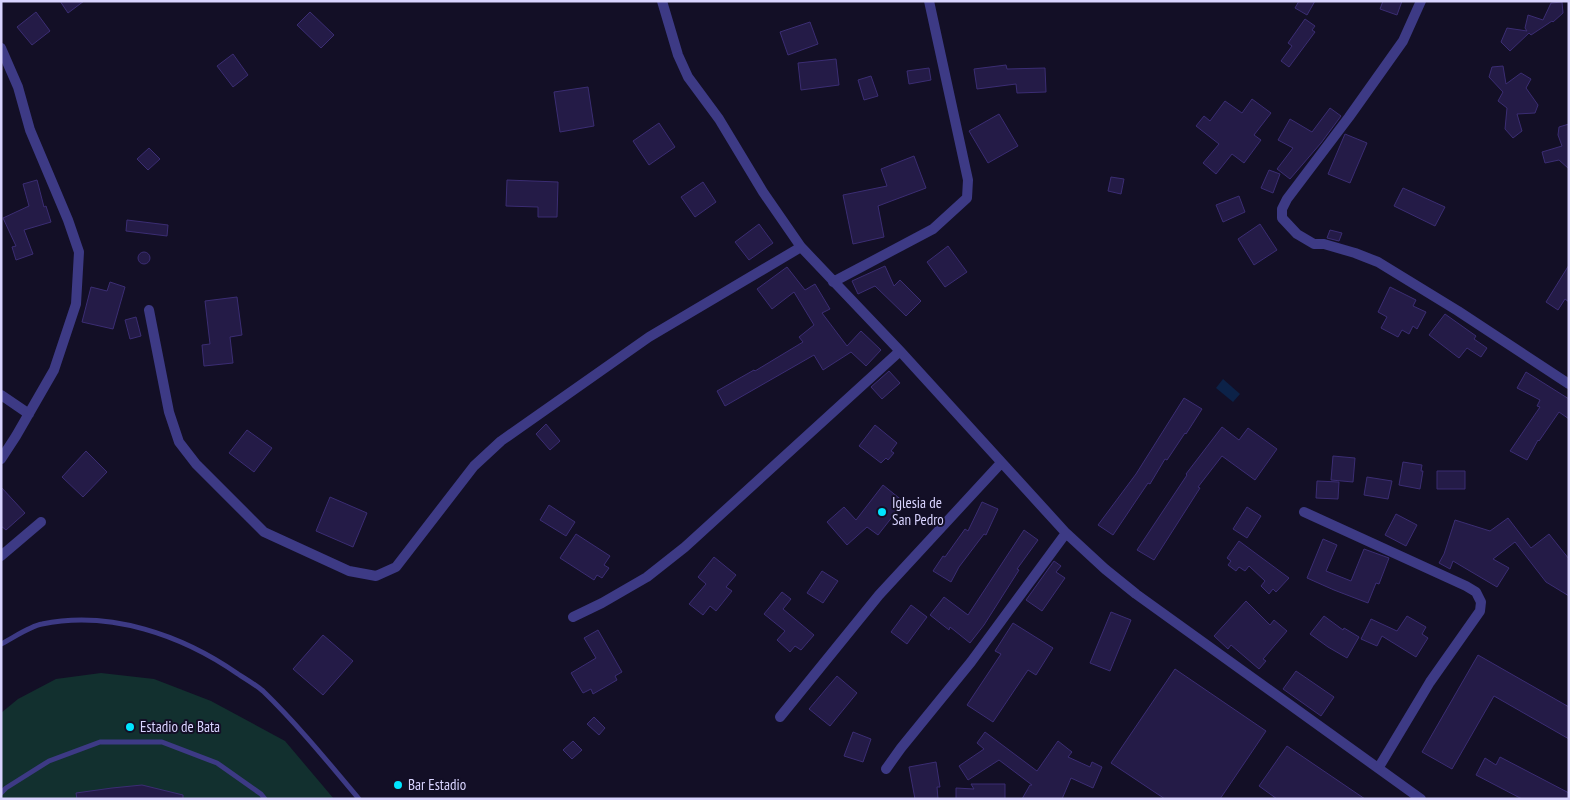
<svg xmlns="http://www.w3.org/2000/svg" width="1570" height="800" font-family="'PT Sans Narrow',sans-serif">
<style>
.green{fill:#12302f}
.water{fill:#0c2248}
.building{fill:#241b47;stroke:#3b2d73}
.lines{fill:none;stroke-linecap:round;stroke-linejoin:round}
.lane{stroke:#3d3a85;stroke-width:5}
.street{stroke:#3d3a85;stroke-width:10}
.poi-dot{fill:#00e5ff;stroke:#130f26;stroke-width:2}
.labels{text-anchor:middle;stroke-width:4;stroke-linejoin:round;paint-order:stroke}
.poi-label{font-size:15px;fill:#d9d4ff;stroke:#130f26;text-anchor:start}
</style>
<rect width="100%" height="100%" fill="#130f26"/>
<path class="green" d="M101,673l53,6 57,22 74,40 49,58h-333v-86l17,-14 38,-20z"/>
<path class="water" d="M1223,379l17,15 -7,8 -17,-14z"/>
<path class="building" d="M60,1h24l-16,12z
M1299,1h16l-8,14 -12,-7z
M1383,1h19l-5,14 -17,-6z
M1562,2l1,11 -10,9 -1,-1 -21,14 -2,-2 -19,18 -9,-9 6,-14 20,3 -2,-3 3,-13 15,5 8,-17z
M36,12l14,19 -18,14 -15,-18z
M310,12l24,23 -13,13 -24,-23z
M1305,19l10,7 -3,4 3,2 -26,35 -8,-6 11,-15 -4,-3z
M810,22l8,22 -30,11 -8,-23z
M233,54l15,21 -15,12 -16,-21z
M836,59l3,26 -38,5 -3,-27z
M1006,65l1,4 38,-1 1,24 -29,1 -1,-9 -39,5 -3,-20z
M1503,66l3,18 15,-11 10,6 -5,9 12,17 -3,8 -18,1 5,17 -9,7 -8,-9 2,-21 -9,-7 5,-9 -14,-15 3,-10z
M929,68l2,12 -22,4 -2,-13z
M871,76l7,20 -14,4 -6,-20z
M588,87l6,39 -34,6 -6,-40z
M1252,99l19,14 -17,22 7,5 -17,23 -12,-9 -16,20 -13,-11 16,-19 -23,-18 8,-10 6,5 15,-20 17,12z
M1330,108l11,8 -20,27 -31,36 -13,-10 16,-21 -15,-8 12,-21 22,13z
M999,114l19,32 -30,17 -19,-32z
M659,123l16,24 -26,18 -16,-24z
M1569,124v45l-10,-9 -14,3 -3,-11 20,-6 -4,-11 1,-8z
M1345,134l22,9 -17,40 -22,-9z
M149,148l11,11 -12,11 -11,-11z
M914,156l12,32 -48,18 6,31 -31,7 -10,-49 44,-9 -6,-17z
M1269,170l11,4 -7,19 -12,-5z
M1111,177l13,2 -3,15 -13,-3z
M37,180l7,27 2,-1 5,16 -27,8 9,24 -17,6 -4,-13 4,-1 -13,-28 26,-12 -6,-22z
M507,180l51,2 -1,35h-19v-10l-32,-1z
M703,182l13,20 -21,15 -14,-20z
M1403,188l42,19 -10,19 -41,-20z
M1239,196l6,16 -22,10 -7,-17z
M127,220l41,5 -1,11 -41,-5z
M759,224l14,19 -24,17 -14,-18z
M1260,224l17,26 -23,15 -16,-26z
M1330,230l12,3 -3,8 -12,-3z
M948,246l19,26 -22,15 -18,-25z
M138 258a6 6 0 1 1 12 0a6 6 0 1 1-12 0Z
M1569,265v37l-4,-3 -7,11 -12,-8z
M885,266l9,20 6,-6 21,21 -15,15 -31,-30 -17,8 -6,-13z
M787,267l18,23 10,-6 15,25 -8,4 25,33 14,-15 20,19 -15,16 -15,-14 -28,18 -9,-15 -89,51 -8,-15 37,-21 1,1 48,-29 -4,-5 15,-12 -20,-33 -22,17 -15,-20z
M110,282l15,5 -12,42 -31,-7 9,-35 16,4z
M1390,287l26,13 -3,6 13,6 -9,17 -4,-3 -4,8 -7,-4 -4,7 -17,-9 6,-11 -9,-5z
M237,297l5,38 -12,2 3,26 -29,3 -2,-21 8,-1 -5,-43z
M1445,314l31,22 -2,3 13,9 -6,9 -14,-9 -8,10 -30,-23z
M136,317l5,19 -11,3 -5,-19z
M889,371l11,12 -18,16 -11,-12z
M1526,372l43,27v20l-10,-7 -20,29 -1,-1 -11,20 -17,-9 30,-44 -3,-1 3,-6 -23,-12z
M1184,398l18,11 -16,25 -1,-1 -18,27 -2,-1 -15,25 -2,-1 -35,52 -15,-10 38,-51z
M546,424l14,17 -10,9 -14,-16z
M875,425l22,18 -6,8 3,2 -6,7 -2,-2 -5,5 -22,-17z
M1222,427l17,13 9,-12 29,21 -22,31 -33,-24 -24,31 2,1 -46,72 -17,-10 50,-75 -1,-1z
M247,430l25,18 -18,24 -25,-19z
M86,451l21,21 -24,25 -21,-20z
M1333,456l22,2 -2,24 -22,-2z
M1403,462l19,3 -1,6h2l-3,18 -21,-4z
M1437,471h28v18h-28z
M1367,477l25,4 -4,18 -24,-4z
M1317,481l22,1 -1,17 -22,-1z
M883,485l21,17 -26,33 -11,-8 -20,18 -20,-23 17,-15 12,13z
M1,487l24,26 -19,17 -5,-4z
M330,497l37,16 -14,34 -37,-16z
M982,502l16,7 -12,26 -2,-1 -25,33 -8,15 -18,-11 10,-15 2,1 20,-28 3,2z
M549,505l26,17 -9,14 -26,-16z
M1247,507l14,9 -14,22 -14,-9z
M1396,514l21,11 -11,21 -21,-11z
M1508,518l23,30 18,-14 20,25v37l-23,-14 -31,-40 -22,17 16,9 -12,19 -44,-26 -3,8 -11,-6 5,-9 11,-34 35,11z
M1024,530l14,10 -21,29 2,1 -35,55 -14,18 -20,-16 -1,3 -19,-15 14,-18 24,18z
M576,534l34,22 -6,9 5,3 -7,10 -5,-3 -3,5 -34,-22z
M1323,539l14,6 -11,26 25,10 13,-32 25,9 -10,26 -3,-1 -8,20 -34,-13 -27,-12z
M1239,541l50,37 -13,14 -3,-3 -4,5 -8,-8 4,-5 -16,-15 -4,5 -6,-4 -3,4 -8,-6 3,-4 -4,-3z
M714,557l22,18 -10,12 6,4 -16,20 -6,-5 -7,9 -14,-11 17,-20 -8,-7z
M1054,561l7,5 -5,6 9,6 -23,33 -16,-11z
M822,571l16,10 -15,22 -16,-10z
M782,592l9,7 -8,10 31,26 -13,15 -6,-4 -5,6 -13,-12 8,-9 -21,-17z
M1246,601l24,24 4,-5 13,11 -24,28 3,2 -7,8 -28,-24 -3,4 -14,-13z
M911,605l16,12 -20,27 -16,-12z
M1111,612l20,8 -21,51 -20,-8z
M1324,616l19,14 1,-2 15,9 -12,21 -19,-11 -18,-13z
M1407,616l19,11 -4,7 6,4 -12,19 -34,-21 -5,10 -16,-7 10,-20 26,12z
M1013,623l40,25 -17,27 -8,-5 -35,52 -26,-17 34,-51 -6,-3z
M598,630l24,42 -7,4 2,4 -24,14 -2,-5 -8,4 -12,-20 25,-15 -12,-20z
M323,635l30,26 -30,34 -30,-26z
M1478,655l91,52v32l-75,-43 -42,73 -30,-17z
M1175,669l91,62 -46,68h-55l-54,-36z
M1296,671l38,26 -13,19 -38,-27z
M837,676l20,17 -27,33 -21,-17z
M594,717l11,11 -6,7 -12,-11z
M853,732l18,7 -8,23 -19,-6z
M985,732l52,39 21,-30 14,11 -4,5 22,10 2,-5 10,5 -9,21 -22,-10 -9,21h-40l8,-14h2l-33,-25 -31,20 -9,-14 25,-17 -7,-6z
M573,741l9,9 -10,9 -9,-9z
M1287,746l78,53h-88l-18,-13z
M1500,757l69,36v6h-47l-46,-24 9,-17 11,7z
M936,762l4,25h-3l1,12h-23l-6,-32z
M971,784h34v15h-49v-11l18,1z
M142,785l41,10v4h-106l-1,-6 36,-5z"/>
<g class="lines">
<path class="lane" d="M1,644c12,-6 29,-18 41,-20 68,-14 140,11 196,50 8,5 18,11 25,17 34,33 65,71 96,108
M1,793l5,-5 43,-27 51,-19h62l55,21 44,31 4,5"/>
<path class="street" d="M662,1l16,54 10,22 31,42 44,73 38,55 99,104 166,182 39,36 31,25 285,205
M1421,1l-18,40 -54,76 -62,82 -5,10v9l15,16 17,10h10l31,9 23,9 80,49 111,73
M1,48l17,39 12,43 38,90 11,32 -3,52 -22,66 -38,66 -15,23
M833,282l100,-53 34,-31 1,-18 -39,-179
M149,310l20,102 10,30 17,22 68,68 85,39 27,5 20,-9 78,-101 27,-25 148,-104 152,-90
M1,395l28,19
M1304,512l162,74 10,6 5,10 -1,9 -50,71 -51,85
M1,556l40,-34
M573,617l29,-14 45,-26 38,-30 215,-196
M780,717l99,-122 122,-132
M886,769l15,-21 70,-86 95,-129"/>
</g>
<g class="poi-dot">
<circle cx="882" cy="512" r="5"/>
<circle cx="130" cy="727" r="5"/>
<circle cx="398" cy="785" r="5"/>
</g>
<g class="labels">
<g class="poi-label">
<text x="892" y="508">Iglesia de<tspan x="892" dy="17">San Pedro</tspan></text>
<text x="140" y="732">Estadio de Bata</text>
<text x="408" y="790">Bar Estadio</text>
</g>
</g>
<rect width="1570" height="800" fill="none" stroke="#d9d4ff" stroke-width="5"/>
</svg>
